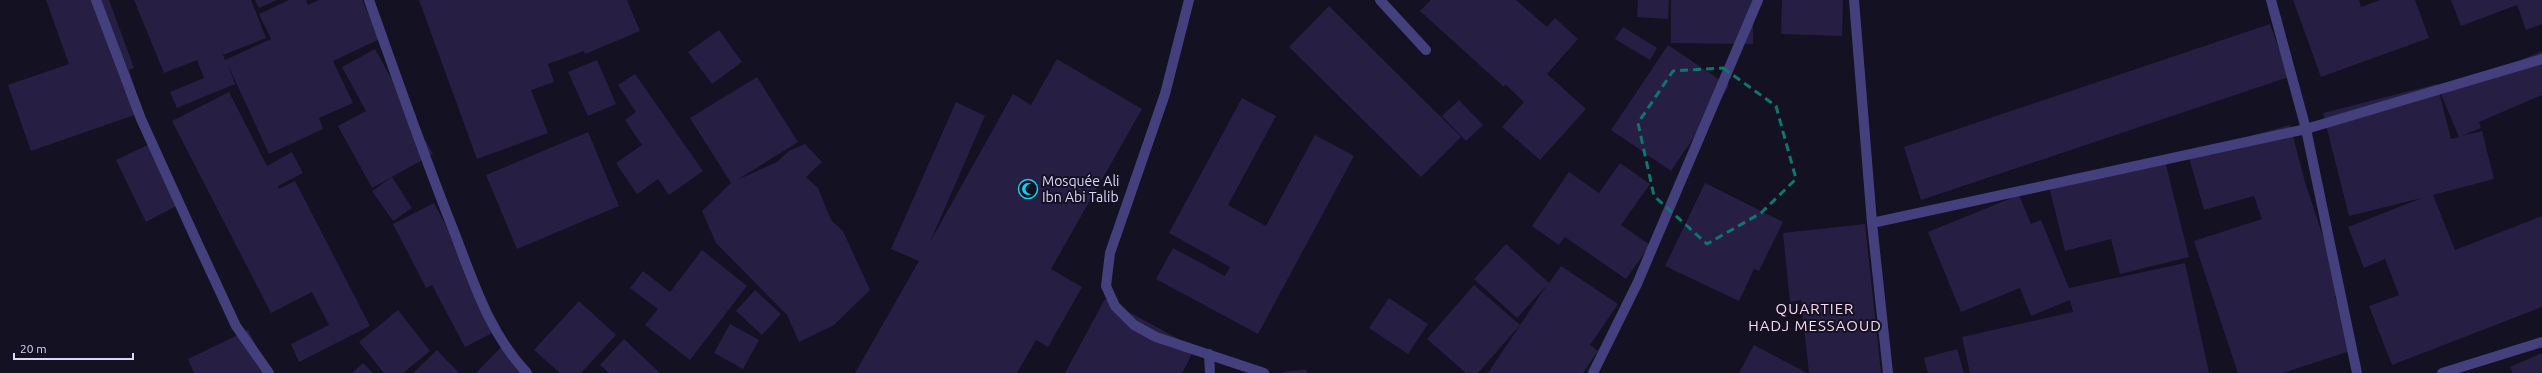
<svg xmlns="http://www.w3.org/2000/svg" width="2542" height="373" font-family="Ubuntu,sans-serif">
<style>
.building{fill:#271e43}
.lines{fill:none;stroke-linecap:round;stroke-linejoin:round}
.minor{stroke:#44407e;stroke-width:10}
.marked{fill:none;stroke:#0f766e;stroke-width:3;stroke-dasharray:8 5;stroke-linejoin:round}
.labels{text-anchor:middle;stroke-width:4;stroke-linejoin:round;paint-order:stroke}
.poi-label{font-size:14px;fill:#dcd7fb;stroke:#141123;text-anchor:start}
.neighbourhood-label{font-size:15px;letter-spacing:1px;fill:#fcd9ee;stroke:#141123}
</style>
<rect width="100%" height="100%" fill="#141123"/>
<path class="building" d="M46,0h63l25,68 -5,2 14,42 -112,39 -23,-66 61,-21z
M134,0h117l15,38 -43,17 2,5 46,-21 -12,-25 30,-14h17l2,5 11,-5h43l18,39 -47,22 20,42 -34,15 4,11 -54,25 -41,-89 7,19 -58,24 -7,-16 34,-14 -7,-18 -33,13z
M255,0h22l-18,8z
M419,0h208l13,31 -55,23 -1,-3 -36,13 6,18 -23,8 17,43 -71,26z
M1431,0h85l31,27 8,-9 23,21 -31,35 39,35 -46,51 -38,-33 22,-25 -19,-18 -1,3 -84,-76z
M1638,0h31l-1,19 -31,-2z
M1671,0h82v44l-82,-1z
M1782,0h61l-1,36 -61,-2z
M2293,0h66l2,7 19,-7h35l14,38 -108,39z
M2451,0h91v24l-16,6 -9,-25 -56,21z
M1329,6l132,131 -40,40 -132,-130z
M2270,24l19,53 -368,123 -17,-53z
M1623,27l34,21 -7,12 -35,-21z
M719,30l23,32 -30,22 -24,-32z
M1668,45l61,41 -58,85 -60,-41z
M375,49l58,105 -61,34 -34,-62 28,-15 -24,-44z
M2542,51v44l-63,27 2,6 -20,8 21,-5 12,48 -61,16 22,55 87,-34v91l-150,58 -23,-59 30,-11 -14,-36 -21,9 -16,-41 74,-29 -73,18 -26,-103 114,-29 14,55 8,-2 -18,-43z
M1057,59l85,50 -91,160 31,18 -34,60 -12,-7 -19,33h-162l64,-112 -28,-12 65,-147 29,14 -55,126 83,-148 18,11z
M597,60l19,44 -28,12 -20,-44z
M635,74l68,97 -34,24 -11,-16 -21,15 -21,-31 26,-18 -17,-25 11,-8 -18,-27z
M757,77l41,65 -61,38 40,-18 12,-11 16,-7 17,18 -16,15 12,11 13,32 12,11 27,59 -36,35 -35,17 -12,-27 -71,-72 -14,-32 29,-28 -41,-65z
M229,92l38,74 25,-14 11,21 -25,13 1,3 16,-8 75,145 -71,36 -8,-18 38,-19 -17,-33 -41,21 -99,-192z
M1242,98l34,18 -48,89 38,21 49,-91 39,21 -96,178 -102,-55 17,-31 52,28 5,-9 -61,-34z
M1459,100l24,25 -17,16 -24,-25z
M2290,125l15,57 37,112 -7,2 18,54 -70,23h-45l-44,-132 68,-22 -8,-23 -50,14 -16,-56z
M588,132l31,74 -102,43 -31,-74z
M154,142l30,60 -38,20 -30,-62z
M2164,157l25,100 -69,17 -9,-35 -46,12 -16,-65z
M1620,163l30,21 -29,41 29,20 -24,34 -61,-42 -6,8 -27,-19 37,-54 30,21z
M392,177l20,31 -19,13 -21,-30z
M1705,183l78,39 -24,49 -5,-2 -15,32 -74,-35z
M2019,195l12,29 10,-4 28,68 116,-25 24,110h-239l-8,-36 111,-25 -3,-12 -39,16 -11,-28 -59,24 -33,-80z
M434,203l66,126 -35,18 -33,-62 -6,3 -33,-64z
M1865,224l16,149h-72l-8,-73 -11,2 -7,-69z
M1506,244l43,39 12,-17 57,38 -28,41 8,6 -15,22h-95l59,-88 -30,33 -43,-39z
M702,250l45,36 -57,74 -45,-35 13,-16 -28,-21 13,-17 27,21z
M1474,285l46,40 -42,48h-12l-39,-34z
M755,290l26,24 -19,21 -26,-24z
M1389,298l39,26 -20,30 -39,-26z
M1105,299l90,49 -13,25h-117z
M579,301l37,34 -35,38h-21l-26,-23z
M398,310l32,41 -27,22h-19l-25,-31z
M730,324l29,16 -16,29 -29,-16z
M248,330l22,43h-76l-6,-14z
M624,339l36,34h-51l-9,-8z
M1754,345l53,28h-68z
M502,346l27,27h-53z
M1957,349l7,24h-36l-4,-15z
M437,350l22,23h-46z
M2542,353v20h-29l-3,-6z
M363,363l10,10h-21z
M1306,369l1,4h-24v-1z"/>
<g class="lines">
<path class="minor" d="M96,0l45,119 56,123 39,84 33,47
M369,0c28,78 55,157 86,234 19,50 35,100 72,139
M1189,0l-24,94 -55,159 -4,33 9,20 19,19 22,12 108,36
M1380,0l46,50
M1854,0l18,223 16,150
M2271,0l35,129 51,244
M1872,223l434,-94 236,-70
M1209,354l1,19
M1593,373l44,-89 121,-284
M2442,373l100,-31"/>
</g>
<path class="marked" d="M1723,68l53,38 20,73 -35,34 -54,31 -53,-48 -16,-73 35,-52z"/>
<defs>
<symbol id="mosque-ring" viewBox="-11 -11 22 22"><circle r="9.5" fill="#141123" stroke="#15cee9" stroke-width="1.5"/><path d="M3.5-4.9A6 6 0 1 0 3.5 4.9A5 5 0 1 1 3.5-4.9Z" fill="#15cee9"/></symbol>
</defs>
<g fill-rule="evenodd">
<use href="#mosque-ring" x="1017" y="178" width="22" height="22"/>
</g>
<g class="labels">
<g class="poi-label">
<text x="1042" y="186">Mosquée Ali<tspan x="1042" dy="16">Ibn Abi Talib</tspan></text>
</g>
<g class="neighbourhood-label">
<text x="1815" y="314">QUARTIER<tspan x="1815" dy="17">HADJ MESSAOUD</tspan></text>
</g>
</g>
<path d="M14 353v6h119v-6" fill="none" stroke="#dcd7fb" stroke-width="2"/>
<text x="20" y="353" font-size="12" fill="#dcd7fb" stroke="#141123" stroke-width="3" paint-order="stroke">20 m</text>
</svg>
